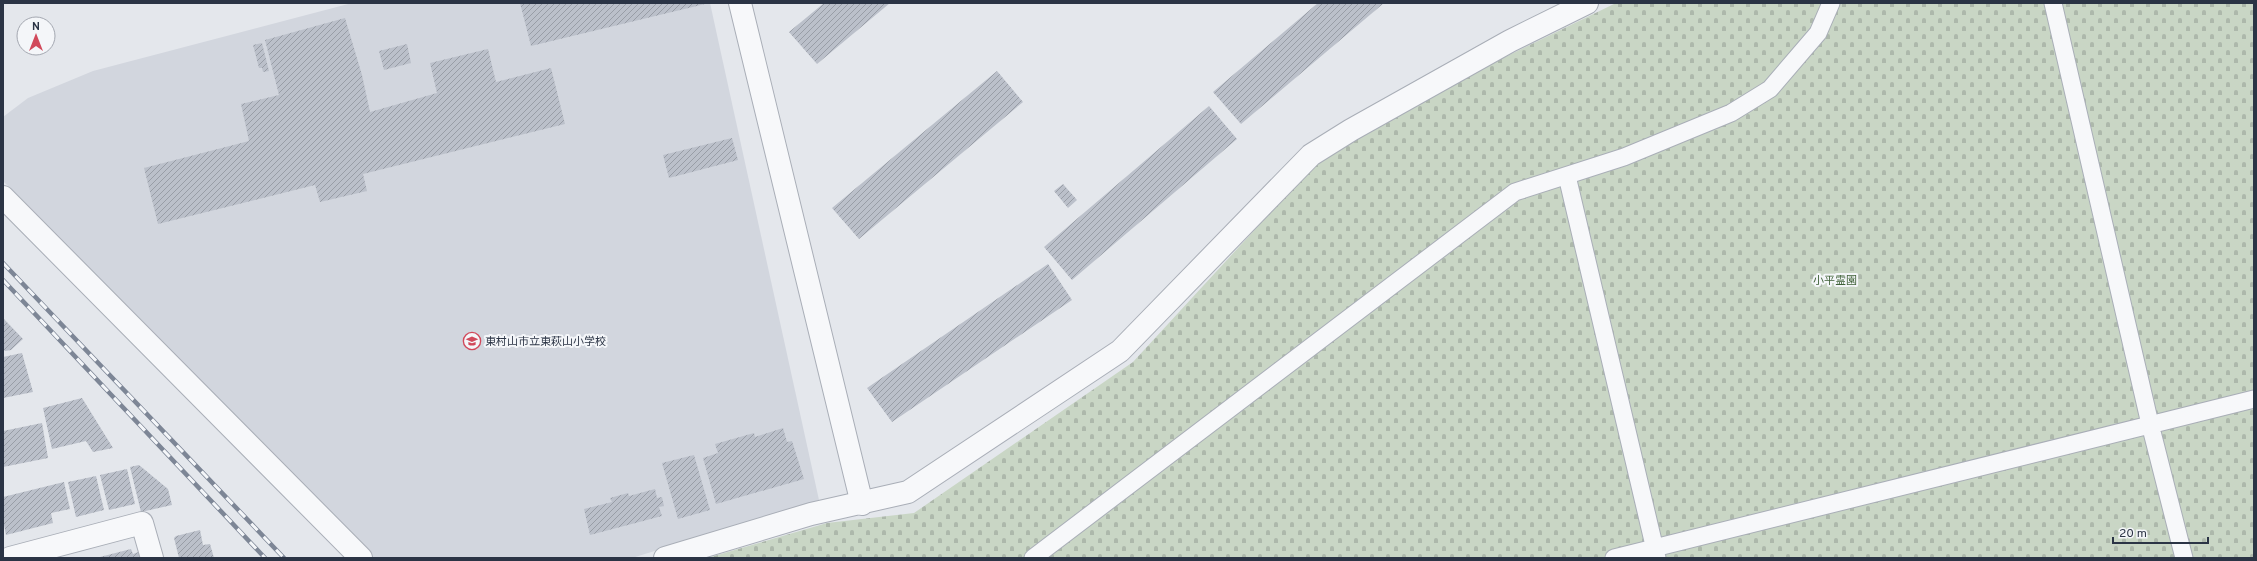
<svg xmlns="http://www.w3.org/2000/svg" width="2257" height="561" font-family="Overpass,'Noto Sans JP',sans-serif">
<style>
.built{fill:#d2d6de}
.cemetery{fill:url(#cemetery-stones)}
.building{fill:url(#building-hatch)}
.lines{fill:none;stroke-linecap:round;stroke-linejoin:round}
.lane-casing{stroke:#a9aeb7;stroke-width:19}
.street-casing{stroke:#a9aeb7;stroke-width:24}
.lane{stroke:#f7f8fa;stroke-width:17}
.street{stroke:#f7f8fa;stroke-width:22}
.rail-casing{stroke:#7d8696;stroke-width:4.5}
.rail{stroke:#f4f6f9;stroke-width:3;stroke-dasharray:9;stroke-linecap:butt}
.labels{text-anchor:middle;stroke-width:4;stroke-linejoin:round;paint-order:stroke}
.park-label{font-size:11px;fill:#3f6138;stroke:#f4f6f9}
.poi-label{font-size:11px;fill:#2b3445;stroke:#f4f6f9;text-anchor:start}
</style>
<defs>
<pattern id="cemetery-stones" width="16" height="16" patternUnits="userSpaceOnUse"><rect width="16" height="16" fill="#c9d6c5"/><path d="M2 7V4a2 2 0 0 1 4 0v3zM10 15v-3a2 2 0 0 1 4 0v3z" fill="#adb8ab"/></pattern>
<pattern id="building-hatch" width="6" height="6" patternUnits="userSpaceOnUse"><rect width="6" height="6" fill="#bbc0ca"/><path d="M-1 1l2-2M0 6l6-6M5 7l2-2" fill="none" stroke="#989da6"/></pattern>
</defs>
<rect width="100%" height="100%" fill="#e4e7ec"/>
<path class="built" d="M352,3h358l109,497 -187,58h-259l-370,-377v-64l25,-19 65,-27z"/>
<path class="cemetery" d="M1616,3h638v555h-1547l120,-35 87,-10 219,-151 186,-202 141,-81z"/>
<path class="building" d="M520,3h185v1l-174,42z
M824,3h66l-73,61 -28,-32z
M1318,3h66l-143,121 -28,-32z
M345,18l17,57 8,37 67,-19 -7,-30 58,-14 8,33 55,-14 14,56 -202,50 4,17 -47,11 -5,-17 -157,39 -14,-56 105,-27 -8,-37 38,-9 -14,-55z
M262,43l7,28 -6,1 -1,-4h-3l-6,-23z
M407,44l4,19 -27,7 -5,-19z
M997,71l26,31 -164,137 -27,-31z
M1209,106l28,33 -165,141 -28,-33z
M732,138l6,22 -69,18 -6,-23z
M1063,184l14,16 -9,8 -14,-17z
M1048,264l24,36 -180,122 -25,-34z
M3,318l20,21 -12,11 -6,1 -2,-2z
M22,353l11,39 -30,6v-41z
M82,398l31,50 -20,4 -7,-11 -34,8 -9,-41z
M42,423l6,35 -45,9v-36z
M783,428l4,14 5,-1 12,38 -88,25 -13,-46 15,-5 -3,-9 39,-11 1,4z
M694,455l16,55 -32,9 -16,-56z
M139,465l29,24 4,16 -31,7 -11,-45z
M127,469l8,35 -26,6 -9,-35z
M96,476l8,34 -28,7 -8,-35z
M64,482l6,27 -19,4 2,10 -47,12 -3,-15v-23z
M655,489l2,9 5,-1 2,9 -5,1 3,9 -72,19 -6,-26 28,-7 -2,-4 18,-5 1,3z
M200,530l3,15 7,-1 4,14h-35l-5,-20 2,-2z
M131,549l2,5 8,-3 1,7h-46z"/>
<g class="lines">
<defs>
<path id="lane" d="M2053,3l97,421 34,134
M1567,176l90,382
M1033,558l482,-366 109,-35 107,-44 39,-24 48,-56 13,-30
M1614,558l640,-159"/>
<path id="street" d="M740,3l122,501
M3,197l358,361
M10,558l132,-35 10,35
M665,558l146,-44 97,-22 212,-141 191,-196 40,-25 159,-89 77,-38"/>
</defs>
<use href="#lane" class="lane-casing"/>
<use href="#street" class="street-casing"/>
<use href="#lane" class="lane"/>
<use href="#street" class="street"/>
<defs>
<path id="rail" d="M3,263l281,295
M3,280l262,278"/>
</defs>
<use href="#rail" class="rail-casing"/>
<use href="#rail" class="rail"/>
</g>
<defs>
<symbol id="school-ring" viewBox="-11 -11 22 22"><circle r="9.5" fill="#f4f6f9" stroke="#d1495b" stroke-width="1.5"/><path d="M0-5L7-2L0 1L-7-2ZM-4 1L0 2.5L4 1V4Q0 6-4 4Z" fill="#d1495b"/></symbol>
</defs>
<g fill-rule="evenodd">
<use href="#school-ring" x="462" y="331" width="20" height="20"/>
</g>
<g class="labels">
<g class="park-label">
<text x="1835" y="284">小平霊園</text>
</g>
<g class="poi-label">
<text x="485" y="345">東村山市立東萩山小学校</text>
</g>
</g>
<rect width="2257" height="561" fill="none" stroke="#2b3445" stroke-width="8"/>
<g transform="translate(36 36)"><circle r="19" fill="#f4f6f9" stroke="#a4a8b1"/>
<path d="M0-3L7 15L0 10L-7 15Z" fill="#d1495b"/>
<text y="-6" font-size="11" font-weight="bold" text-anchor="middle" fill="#2b3445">N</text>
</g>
<path d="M2113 537v6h95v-6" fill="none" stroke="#2b3445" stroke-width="2"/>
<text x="2119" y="537" font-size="12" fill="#2b3445" stroke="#f4f6f9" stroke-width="3" paint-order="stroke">20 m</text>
</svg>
